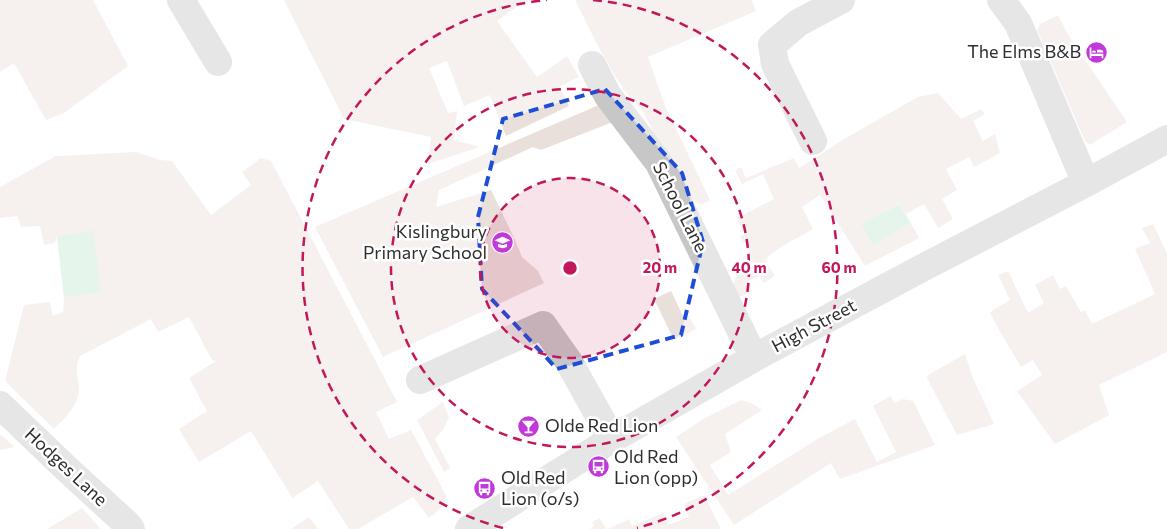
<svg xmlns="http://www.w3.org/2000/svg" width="1167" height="529" font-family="Commissioner,sans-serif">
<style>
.green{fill:#eae0db}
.water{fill:#c8e9d2}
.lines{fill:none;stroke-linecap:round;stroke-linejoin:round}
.minor{stroke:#c7c7c7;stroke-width:28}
.marked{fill:none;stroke:#1d4ed8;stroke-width:4;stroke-dasharray:10 6;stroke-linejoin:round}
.ring{fill:none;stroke:#c2185b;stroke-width:2.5;stroke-dasharray:9 6}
.labels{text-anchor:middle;stroke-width:5;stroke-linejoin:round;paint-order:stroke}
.poi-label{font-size:18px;fill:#2d2d2d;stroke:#fff;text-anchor:start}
.street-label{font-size:18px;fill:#2d2d2d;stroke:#fff}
.centre{fill:#c2185b;stroke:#fff;stroke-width:2.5}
.ring-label{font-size:15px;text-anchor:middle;font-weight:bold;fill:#c2185b;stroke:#fff;stroke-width:5;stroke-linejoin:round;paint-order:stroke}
</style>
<rect width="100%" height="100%" fill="#fff"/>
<path class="green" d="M0,0h93l35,66 -64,47 -18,7 -32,-57 -14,9z
M284,0h242l-29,21 40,56 30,-21 12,21 -19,9 9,20 -63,30 -16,-41 -26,11 -17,-45 -18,7 19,45 9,-2 -3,29 26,7 -52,17 3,-27 -87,-18z
M575,0h177l4,11 -108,46 18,51 44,92 -9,5c-25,-12 -43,-65 -56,-90 -6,-10 -16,-18 -22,-27 -19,-28 -33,-58 -48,-88z
M1058,15l9,18 60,89 -37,23 -5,-4 -48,-111 3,-6z
M938,93l23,26 20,-10 4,5 -12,7 10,20 12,-7 5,19 -26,14 -5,-10 -23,12 11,21 -15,9 11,20 -15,9 -14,-24 -18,10 -8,-10 -36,20 11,22 38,-23 8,15 -54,28 -45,-71 -18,12 11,22c-16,10 -35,17 -48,31l10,16 -11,7 -5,-7 -11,5 4,10 -12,6 -7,-11 4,-13 17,-9 -9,-21 -5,-6 4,-3 -7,-16 37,-19 -11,-25 -21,10 -7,-14 6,-3 5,11 48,-20 5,10 45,-29 74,-42z
M599,105l14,17 -72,28 -8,-3 -94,43 -3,17 55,-17 25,52 6,15 16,14 6,12 -161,74 -68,-130z
M136,152l24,8 12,1 39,54 40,-30 -9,-13 19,-14 10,3 126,241 -21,10 13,27 22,-9 35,65c-1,12 -9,17 -17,23l-16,-21 -55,32h-9l-31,-48 -23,15 -2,3 -42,-68 -52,31 -20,-33 28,-18 -18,-33 27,-17 -4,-1 -23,-43 -31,15 -7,-13 -71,37c-6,12 -2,20 -1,32 0,18 -14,30 -25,41l-49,-48 19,-76 26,-3 3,14 10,-4 1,-14 37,-6 -44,-56 -2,7 -11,2 -4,-19 -19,1 -4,-11 -17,2v-31l56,-31z
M1153,224l14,29v99l-68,33 10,30 -54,29 -38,-53 25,-16 -9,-15 -12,7 -25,-42 -6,-13 20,-12 -12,-25 10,-4 20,42 16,-10 -9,-18 18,-10 7,14 6,-3 15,26 4,-2 7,14 63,-30 -20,-45 15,-6 -8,-15z
M671,291l13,27 5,-2 7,13 -22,11 -20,-41z
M965,354l8,24 21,46 -37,11 -30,-57 1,-3z
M890,396l5,7 8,-4 10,2 22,44 -95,34 -9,-16 -97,62 -58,-88 27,-18 38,-19 12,4 9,6 -37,24 6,18 -21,13 18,30 91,-57 36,-19 22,43 19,-10 -23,-46z
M443,402l6,15 -6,13 -8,9 15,29 -6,4 -27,-52z
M0,434l15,13 -15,3z
M704,495l17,34h-113l21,-10 3,7 31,-13 5,12 21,-8 -5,-13z
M82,508l19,21h-54z
M309,517l9,12h-27z
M600,518l6,11h-16l4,-3 -2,-4z"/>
<path class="water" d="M899,204l12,19 -38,23 -12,-22z
M93,230l8,62 -37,6 -7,-61z"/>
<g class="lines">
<path class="minor" d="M181,0l37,62
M1001,0l17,23 68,160
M592,65l16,31 51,67 95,195
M813,141l-38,-77 -3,-19 26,-22 43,-23
M420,380l123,-55 26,37 43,77
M0,405l69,66 58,53 4,5
M469,529l143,-90 142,-81 170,-91 162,-84 81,-44"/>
</g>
<path d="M0 0H1167V529H0ZM605,89l77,84 21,69 -22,93 -124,34 -75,-80 -4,-72 25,-98z" fill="#fff" fill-opacity=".55" fill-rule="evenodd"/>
<path class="marked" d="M605,89l77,84 21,69 -22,93 -124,34 -75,-80 -4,-72 25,-98z"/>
<circle cx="570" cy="268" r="90" fill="#c2185b" fill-opacity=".12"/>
<g class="ring">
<circle cx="570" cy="268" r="90"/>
<circle cx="570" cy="268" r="179"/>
<path d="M503 528A269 269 0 0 1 547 0M593 0A269 269 0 0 1 637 528"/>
</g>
<defs>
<symbol id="hotel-disc" viewBox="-11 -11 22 22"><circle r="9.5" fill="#c138db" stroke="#fff"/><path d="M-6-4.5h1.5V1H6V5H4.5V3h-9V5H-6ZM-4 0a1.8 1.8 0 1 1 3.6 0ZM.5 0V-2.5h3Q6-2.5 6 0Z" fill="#fff"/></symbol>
<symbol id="school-disc" viewBox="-11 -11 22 22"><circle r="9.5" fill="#c138db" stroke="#fff"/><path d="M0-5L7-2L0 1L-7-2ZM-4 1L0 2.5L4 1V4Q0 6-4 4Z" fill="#fff"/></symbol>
<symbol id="bar-disc" viewBox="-11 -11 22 22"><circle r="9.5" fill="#c138db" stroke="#fff"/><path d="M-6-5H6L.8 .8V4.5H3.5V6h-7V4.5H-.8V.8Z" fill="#fff"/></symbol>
<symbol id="bus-disc" viewBox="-11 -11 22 22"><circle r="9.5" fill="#c138db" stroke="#fff"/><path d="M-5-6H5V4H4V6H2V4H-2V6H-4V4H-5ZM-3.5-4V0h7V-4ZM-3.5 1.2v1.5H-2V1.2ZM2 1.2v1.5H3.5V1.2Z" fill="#fff"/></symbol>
</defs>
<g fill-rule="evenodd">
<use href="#hotel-disc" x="1084" y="40" width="25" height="25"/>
<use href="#school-disc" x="490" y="230" width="25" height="25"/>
<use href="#bar-disc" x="516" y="414" width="25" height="25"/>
<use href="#bus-disc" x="586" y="454" width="25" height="25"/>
<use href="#bus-disc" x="472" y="476" width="25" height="25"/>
</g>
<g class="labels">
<g class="poi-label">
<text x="1081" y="58" text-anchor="end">The Elms B&amp;B</text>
<text x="487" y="238" text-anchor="end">Kislingbury<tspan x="487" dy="21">Primary School</tspan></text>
<text x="545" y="432">Olde Red Lion</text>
<text x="614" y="463">Old Red<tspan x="614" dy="21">Lion (opp)</tspan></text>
<text x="501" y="484">Old Red<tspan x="501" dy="21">Lion (o/s)</tspan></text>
</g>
<g class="street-label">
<text transform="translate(680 207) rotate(63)" y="6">School Lane</text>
<text transform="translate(814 326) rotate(-28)" y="6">High Street</text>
<text transform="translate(66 467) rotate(43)" y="6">Hodges Lane</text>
</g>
</g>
<circle cx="570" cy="268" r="8" class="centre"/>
<g class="ring-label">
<text x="660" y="273">20 m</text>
<text x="749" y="273">40 m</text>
<text x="839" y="273">60 m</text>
</g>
</svg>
